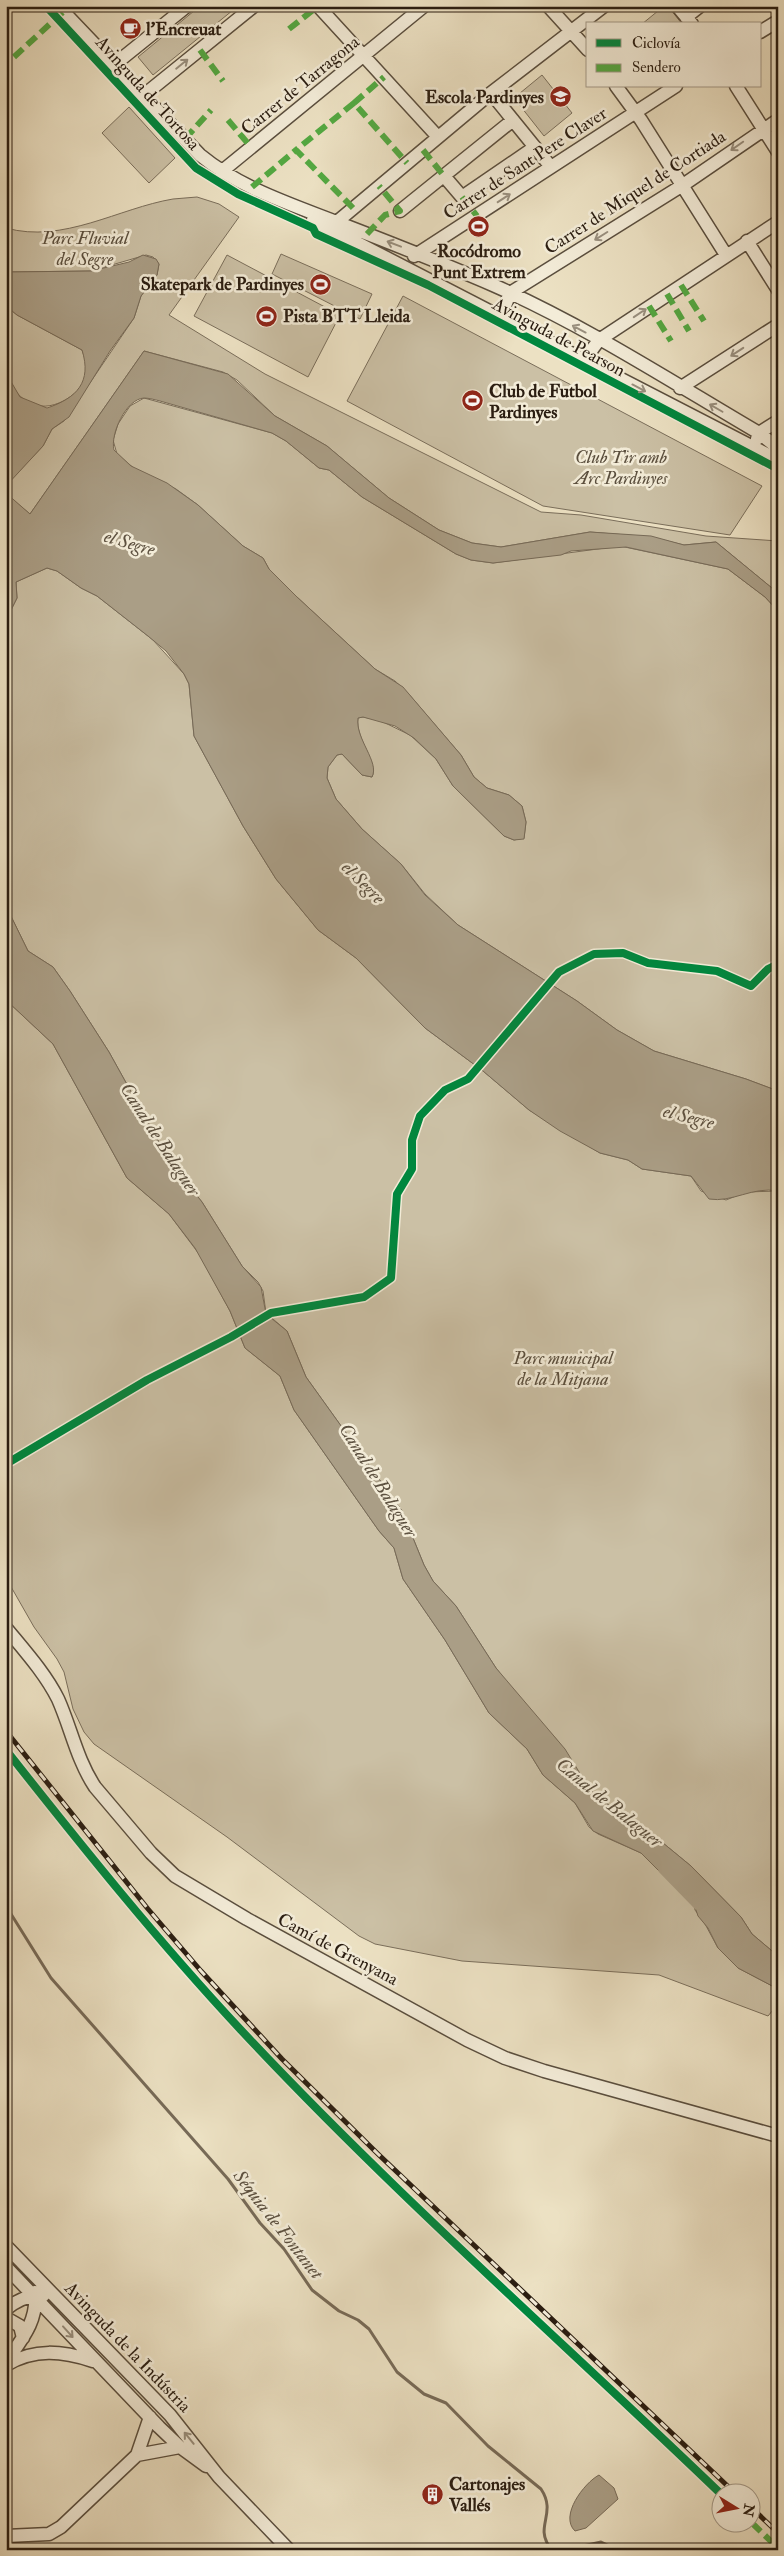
<svg xmlns="http://www.w3.org/2000/svg" width="784" height="2556" font-family="'IM FELL Double Pica',serif">
<style>
.green{fill:#cbc0a5;stroke:#7a6e5b}
.water{fill:#aa9e86;stroke:#776a57}
.lines{fill:none;stroke-linecap:round;stroke-linejoin:round}
.stream{stroke:#776a57;stroke-width:3}
.canal{stroke:#aa9e86;stroke-width:10}
.minor-casing{stroke:#5a4e3e;stroke-width:15}
.minor{stroke:#f3ecd8;stroke-width:12}
.rail-casing{stroke:#2a1d11;stroke-width:5}
.rail{stroke:#f3ecd8;stroke-width:3;stroke-dasharray:9;stroke-linecap:butt}
.quiet{stroke:#53a942;stroke-width:6;stroke-dasharray:12 6;stroke-linecap:butt}
.cycleway-casing{stroke:#f3ecd8;stroke-width:11}
.cycleway{stroke:#00873e;stroke-width:8}
.oneway{stroke:#998f7e}
.labels{text-anchor:middle;stroke-width:5;stroke-linejoin:round;paint-order:stroke}
.poi-label{font-size:18px;font-weight:bold;fill:#2a1d11;stroke:#f3ecd8;text-anchor:start}
.street-label{font-size:18px;fill:#2a1d11;stroke:#f3ecd8}
.park-label{font-size:18px;font-style:italic;fill:#5a4e3d;stroke:#f3ecd8}
.water-label{font-size:19px;font-style:italic;fill:#5d5140;stroke:#f3ecd8}
</style>
<rect width="100%" height="100%" fill="#ece1c3"/>
<filter id="stains"><feTurbulence type="fractalNoise" baseFrequency=".004" numOctaves="4"/><feColorMatrix values="0 0 0 0 .2 0 0 0 0 .09 0 0 0 0 .02 0 0 0 .5 -.17"/></filter>
<radialGradient id="worn" r=".72"><stop offset=".6" stop-color="#630" stop-opacity="0"/><stop offset="1" stop-color="#630" stop-opacity=".3"/></radialGradient>
<path class="green" d="M200,6h38l-85,69 -15,-18z
M664,6h4l14,18h-40z
M542,75l30,38 -28,23 -30,-38z
M129,107l46,51 -26,25 -47,-50z
M197,197l22,7 20,13 -70,98 96,59 276,138 40,3 125,21 72,5v52l-62,-51 -32,3 -33,-8 -61,-5 -89,15 -29,-4 -33,-13 -50,-32 -62,-52 -52,-30 -38,-36 -14,-8 -79,-21 -114,163 -23,-19v-11l36,-38 9,-17 12,-8 70,-103 7,-22 16,-21 2,-11 -6,-7 -7,-2 -55,16 -85,1v-44c57,16 113,-20 167,-29 8,-1 16,-1 24,-2z
M281,254l91,40 -12,25 -88,-45z
M227,255l113,60 -32,62 -114,-61z
M403,296l359,190 -32,49 -187,-29 -196,-105z
M6,306l11,9 65,35c2,6 5,13 5,19 0,11 -8,22 -17,28 -28,19 -52,7 -63,-22 -4,-13 -1,-54 -1,-69z
M144,398l128,35 14,8 33,27 10,2 33,27 94,57 15,6 22,3 127,-17 108,23 37,28 13,14v480l-32,-12 -92,-28 -37,-21 -40,-29 -119,-76 -33,-31 -24,-30 -39,-35 -26,-30 -9,-21 1,-11 9,-12 5,-1 20,21 10,2c7,-14 -17,-38 -14,-59l5,-1 16,3 31,15 26,24 17,27 51,50 10,4 10,-2 2,-16 -4,-16 -13,-11 -22,-7 -13,-11 -13,-22 -54,-63 -12,-11 -20,-12 -78,-72 -28,-28 -6,-11 -20,-12 -45,-41 -22,-16 -41,-20 -18,-15 -4,-14 5,-16 12,-18z
M47,568l10,3 24,17 16,8 56,44 31,34 5,10 5,52 49,90 33,53 42,51 38,28 69,70 58,43 46,39 71,43 28,7 14,9 49,7 10,15 25,9 20,-8 32,-1v765l-26,-22 -11,-17 -50,-51 -56,-46 -30,-16 -16,-16 -32,-48 -35,-38 -26,-34 -40,-62 -23,-25 -9,-16 -22,-54 -96,-134 -19,-46 -21,-18 -3,-22 -5,-9 -16,-16 -40,-64 -32,-40 -61,-110 -39,-61 -17,-24 -25,-16 -22,-45v-286l11,-22 -1,-16z
M6,1000l47,44 74,134 42,36 30,40 31,57 15,37 35,28 14,34 85,121 15,17 9,31 42,61 44,73 38,36 16,26 32,28 14,24 9,7 43,19 20,20 15,8 17,19 2,10 10,14 13,24 20,20 40,21v15l-10,12 -109,-41 -197,-14 -87,-17 -16,-8 -132,-99 -133,-93 -10,-12 -11,-23 -9,-37 -7,-13 -23,-32 -28,-49z"/>
<path class="water" d="M143,255l13,4 3,5 -2,11 -16,21 -7,22 -24,33 -41,66 -17,12 -9,17 -37,40v-113l14,24 27,11c30,-10 45,-26 35,-58l-65,-35 -11,-9v-34l85,-1 38,-9z
M144,351l84,23 47,42 52,30 62,52 50,32 33,13 29,4 89,-15 61,4 33,9 32,-3 62,51v18l-13,-14 -37,-28 -102,-22 -55,4 -10,4 -68,8 -22,-3 -15,-6 -94,-57 -33,-27 -10,-2 -33,-27 -14,-8 -112,-32c-4,-1 -11,-3 -16,-3 -18,1 -34,36 -30,52l17,16 36,17 31,22 45,41 20,12 6,11 28,28 78,72 28,18 58,68 13,22 13,11 22,7 13,11 4,16 -2,17 -10,1 -10,-4 -51,-50 -17,-27 -22,-21 -19,-12 -32,-9 -5,1c-3,21 22,44 14,59l-10,-2 -20,-21 -5,1 -9,12 -1,11 9,21 26,30 39,35 24,31 33,30 119,76 40,29 37,21 92,28 32,12v100c-25,-5 -46,12 -69,8l-18,-23 -49,-7 -14,-9 -28,-7 -40,-22 -31,-21 -46,-39 -58,-43 -69,-70 -38,-28 -42,-51 -33,-53 -49,-90 -5,-52 -5,-10 -18,-23 -18,-15 -51,-40 -16,-8 -24,-17 -10,-3 -31,14 1,16 -11,22v-127l24,21z
M6,906l22,45 25,16 17,24 39,61 61,110 32,40 40,64 19,21 5,27 21,17 19,46 96,134 22,54 9,16 23,25 40,62 69,81 24,39 12,12 34,20 56,46 50,51 11,17 26,22v33l-40,-21 -20,-20 -10,-20 -10,-12 -5,-15 -17,-20 -15,-8 -20,-20 -48,-22 -18,-28 -32,-28 -16,-26 -38,-36 -44,-73 -42,-61 -9,-31 -15,-17 -85,-121 -14,-34 -35,-28 -15,-37 -35,-63 -26,-34 -42,-36 -74,-134 -47,-44z
M599,2475l15,13 4,11 -32,29 -11,3c-16,-15 9,-48 24,-56z"/>
<g class="lines">
<path class="stream" d="M6,1906l45,72 177,201 32,44 24,26 28,41 27,21 19,9 11,9 28,43 27,22 22,9 42,43 53,43c16,24 -6,37 8,57l9,4
M565,2550l36,-8 17,8"/>
<path class="canal" d="M663,1869l35,36"/>
<defs>
<path id="minor" d="M58,6l142,149c40,33 90,49 139,68 52,20 103,40 154,62 93,41 179,97 266,148l19,15
M318,6l120,131
M548,6l40,44
M677,6l15,18
M686,17l14,-11
M760,32l18,-11
M115,64l72,-58
M616,86l25,34 85,135
M736,86l42,66
M491,93l60,74
M144,95l110,-89
M221,172l203,-166
M444,176l18,21 73,-50
M400,211l113,-91
M313,220l465,240
M332,226l159,-133 113,-87
M747,241l31,49
M414,256l262,-170
M501,316l9,-23 173,-108 95,-65
M585,359l14,-19 179,-118
M680,388l98,-63
M757,439l2,-6 19,-12
M6,1628c18,22 39,45 52,71 13,29 19,61 37,88l56,66 24,23 72,43 220,121 38,18 39,13 234,65
M6,2246l164,169 49,62 70,73
M6,2267l153,160 21,20 26,19
M6,2309c11,-9 23,-15 37,-13
M6,2318l14,8 3,12
M6,2362c16,-23 32,-41 29,-70
M6,2365c29,-17 56,-14 87,-4
M137,2455l43,-8
M6,2536l43,-2 12,-7 76,-72 13,-38"/>
</defs>
<use href="#minor" class="minor-casing"/>
<use href="#minor" class="minor"/>
<defs>
<path id="rail" d="M6,1731l142,178 53,62 81,88 96,95 358,340
M752,2508l26,25"/>
</defs>
<use href="#rail" class="rail-casing"/>
<use href="#rail" class="rail"/>
<path class="quiet" d="M289,29l29,-23
M200,50l23,31
M14,57l49,-45
M354,103l30,-26
M228,120l23,27
M185,139l26,-29
M423,150l21,26
M252,187l44,-37
M462,197l15,19
M353,208l-57,-58 58,-47 53,60
M367,234l18,-19 15,-4 -21,-25
M681,285l23,36
M667,294l22,37
M649,306l22,35
M752,2523l26,25"/>
<defs>
<path id="cycleway" d="M46,6l150,162 42,26 75,34 3,6 112,51 350,184
M6,1464l141,-84 84,-43 40,-24 93,-16 27,-19 6,-84 15,-25v-29l8,-24 25,-26 23,-11 91,-107 35,-18 29,-1 25,10 69,8 34,15 17,-17 10,-5
M6,1750c75,95 151,190 234,279 152,163 321,311 482,466"/>
</defs>
<use href="#cycleway" class="cycleway-casing"/>
<use href="#cycleway" class="cycleway"/>
</g>
<defs><path id="oneway-shaft" d="M-6 0H5M1.5-3L5.5 0L1.5 3" fill="none" stroke-width="1.6" stroke-linecap="round" stroke-linejoin="round" transform="scale(1.25)"/></defs>
<g class="oneway">
<use href="#oneway-shaft" transform="translate(182 64) rotate(-39)"/>
<use href="#oneway-shaft" transform="translate(737 146) rotate(145)"/>
<use href="#oneway-shaft" transform="translate(504 198) rotate(-33)"/>
<use href="#oneway-shaft" transform="translate(601 236) rotate(148)"/>
<use href="#oneway-shaft" transform="translate(394 244) rotate(-159)"/>
<use href="#oneway-shaft" transform="translate(640 313) rotate(-34)"/>
<use href="#oneway-shaft" transform="translate(579 329) rotate(-152)"/>
<use href="#oneway-shaft" transform="translate(737 352) rotate(147)"/>
<use href="#oneway-shaft" transform="translate(639 388) rotate(28)"/>
<use href="#oneway-shaft" transform="translate(716 408) rotate(-150)"/>
<use href="#oneway-shaft" transform="translate(68 2332) rotate(48)"/>
<use href="#oneway-shaft" transform="translate(189 2438) rotate(-129)"/>
</g>
<defs>
<symbol id="cafe-disc" viewBox="-11 -11 22 22"><circle r="9.5" fill="#8f2418" stroke="#f3ecd8"/><path d="M-5.5-4.5H6V0H3Q3 3.5 0 3.5H-2.5Q-5.5 3.5-5.5 0ZM3-3.2v2h1.7v-2ZM-6 4.5H4V6H-6Z" fill="#fff"/></symbol>
<symbol id="school-disc" viewBox="-11 -11 22 22"><circle r="9.5" fill="#8f2418" stroke="#f3ecd8"/><path d="M0-5L7-2L0 1L-7-2ZM-4 1L0 2.5L4 1V4Q0 6-4 4Z" fill="#fff"/></symbol>
<symbol id="stadium-disc" viewBox="-11 -11 22 22"><circle r="9.5" fill="#8f2418" stroke="#f3ecd8"/><path d="M0-5a6.5 5 0 1 0 0 10a6.5 5 0 1 0 0-10ZM-3.5-1.8h7v3.6h-7Z" fill="#fff"/></symbol>
<symbol id="building-disc" viewBox="-11 -11 22 22"><circle r="9.5" fill="#8f2418" stroke="#f3ecd8"/><path d="M-4-6H4V6H1V3H-1V6H-4ZM-2.5-4.3h1.7v1.8h-1.7ZM.8-4.3h1.7v1.8H.8ZM-2.5-1h1.7V.8h-1.7ZM.8-1h1.7V.8H.8Z" fill="#fff"/></symbol>
</defs>
<g fill-rule="evenodd">
<use href="#cafe-disc" x="118" y="16" width="25" height="25"/>
<use href="#school-disc" x="548" y="84" width="25" height="25"/>
<use href="#stadium-disc" x="466" y="214" width="25" height="25"/>
<use href="#stadium-disc" x="308" y="272" width="25" height="25"/>
<use href="#stadium-disc" x="254" y="304" width="25" height="25"/>
<use href="#stadium-disc" x="460" y="388" width="25" height="25"/>
<use href="#building-disc" x="420" y="2482" width="25" height="25"/>
</g>
<g class="labels">
<g class="poi-label">
<text x="146" y="35">l'Encreuat</text>
<text x="544" y="103" text-anchor="end">Escola Pardinyes</text>
<text x="479" y="257" text-anchor="middle">Rocódromo<tspan x="479" dy="21">Punt Extrem</tspan></text>
<text x="304" y="290" text-anchor="end">Skatepark de Pardinyes</text>
<text x="283" y="322">Pista BTT Lleida</text>
<text x="489" y="397">Club de Futbol<tspan x="489" dy="21">Pardinyes</tspan></text>
<text x="449" y="2490">Cartonajes<tspan x="449" dy="21">Vallés</tspan></text>
</g>
<g class="street-label">
<text transform="translate(300 85) rotate(-39)" y="6">Carrer de Tarragona</text>
<text transform="translate(148 93) rotate(48)" y="6">Avinguda de Tortosa</text>
<text transform="translate(525 163) rotate(-33)" y="6">Carrer de Sant Pere Claver</text>
<text transform="translate(635 192) rotate(-33)" y="6">Carrer de Miquel de Cortiada</text>
<text transform="translate(559 337) rotate(28)" y="6">Avinguda de Pearson</text>
<text transform="translate(338 1949) rotate(28)" y="6">Camí de Grenyana</text>
<text transform="translate(128 2347) rotate(46)" y="6">Avinguda de la Indústria</text>
</g>
<g class="park-label">
<text x="85" y="244">Parc Fluvial<tspan x="85" dy="21">del Segre</tspan></text>
<text x="621" y="463">Club Tir amb<tspan x="621" dy="21">Arc Pardinyes</tspan></text>
<text x="563" y="1364">Parc municipal<tspan x="563" dy="21">de la Mitjana</tspan></text>
</g>
<g class="water-label">
<text transform="translate(130 542) rotate(16)" y="7">el Segre</text>
<text transform="translate(364 882) rotate(45)" y="7">el Segre</text>
<text transform="translate(689 1116) rotate(14)" y="7">el Segre</text>
<text transform="translate(161 1139) rotate(57)" y="7">Canal de Balaguer</text>
<text transform="translate(379 1480) rotate(58)" y="7">Canal de Balaguer</text>
<text transform="translate(610 1802) rotate(39)" y="7">Canal de Balaguer</text>
<text transform="translate(279 2224) rotate(52)" y="7">Séquia de Fontanet</text>
</g>
</g>
<rect width="784" height="2556" fill="none" stroke="#ece1c3" stroke-width="25"/>
<rect x="8" y="8" width="769" height="2541" fill="none" stroke="#2a1d11" stroke-width="2.5"/>
<rect x="12" y="12" width="759" height="2531" fill="none" stroke="#2a1d11"/>
<rect x="586" y="22" width="175" height="65" fill="#f3ecd8" stroke="#a39988"/>
<rect x="596" y="39" width="25" height="8" fill="#00873e" stroke="#a39988"/>
<text x="632" y="48" font-size="15" fill="#2a1d11">Ciclovía</text>
<rect x="596" y="64" width="25" height="8" fill="#53a942" stroke="#a39988"/>
<text x="632" y="72" font-size="15" fill="#2a1d11">Sendero</text>
<g transform="translate(736 2508) rotate(100)"><circle r="24" fill="#f3ecd8" stroke="#a39988"/>
<path d="M0-4L9 19L0 12L-9 19Z" fill="#8f2418"/>
<text y="-8" font-size="14" font-weight="bold" text-anchor="middle" fill="#2a1d11">N</text>
</g>
<rect width="100%" height="100%" filter="url(#stains)"/>
<rect width="100%" height="100%" fill="url(#worn)"/>
</svg>
